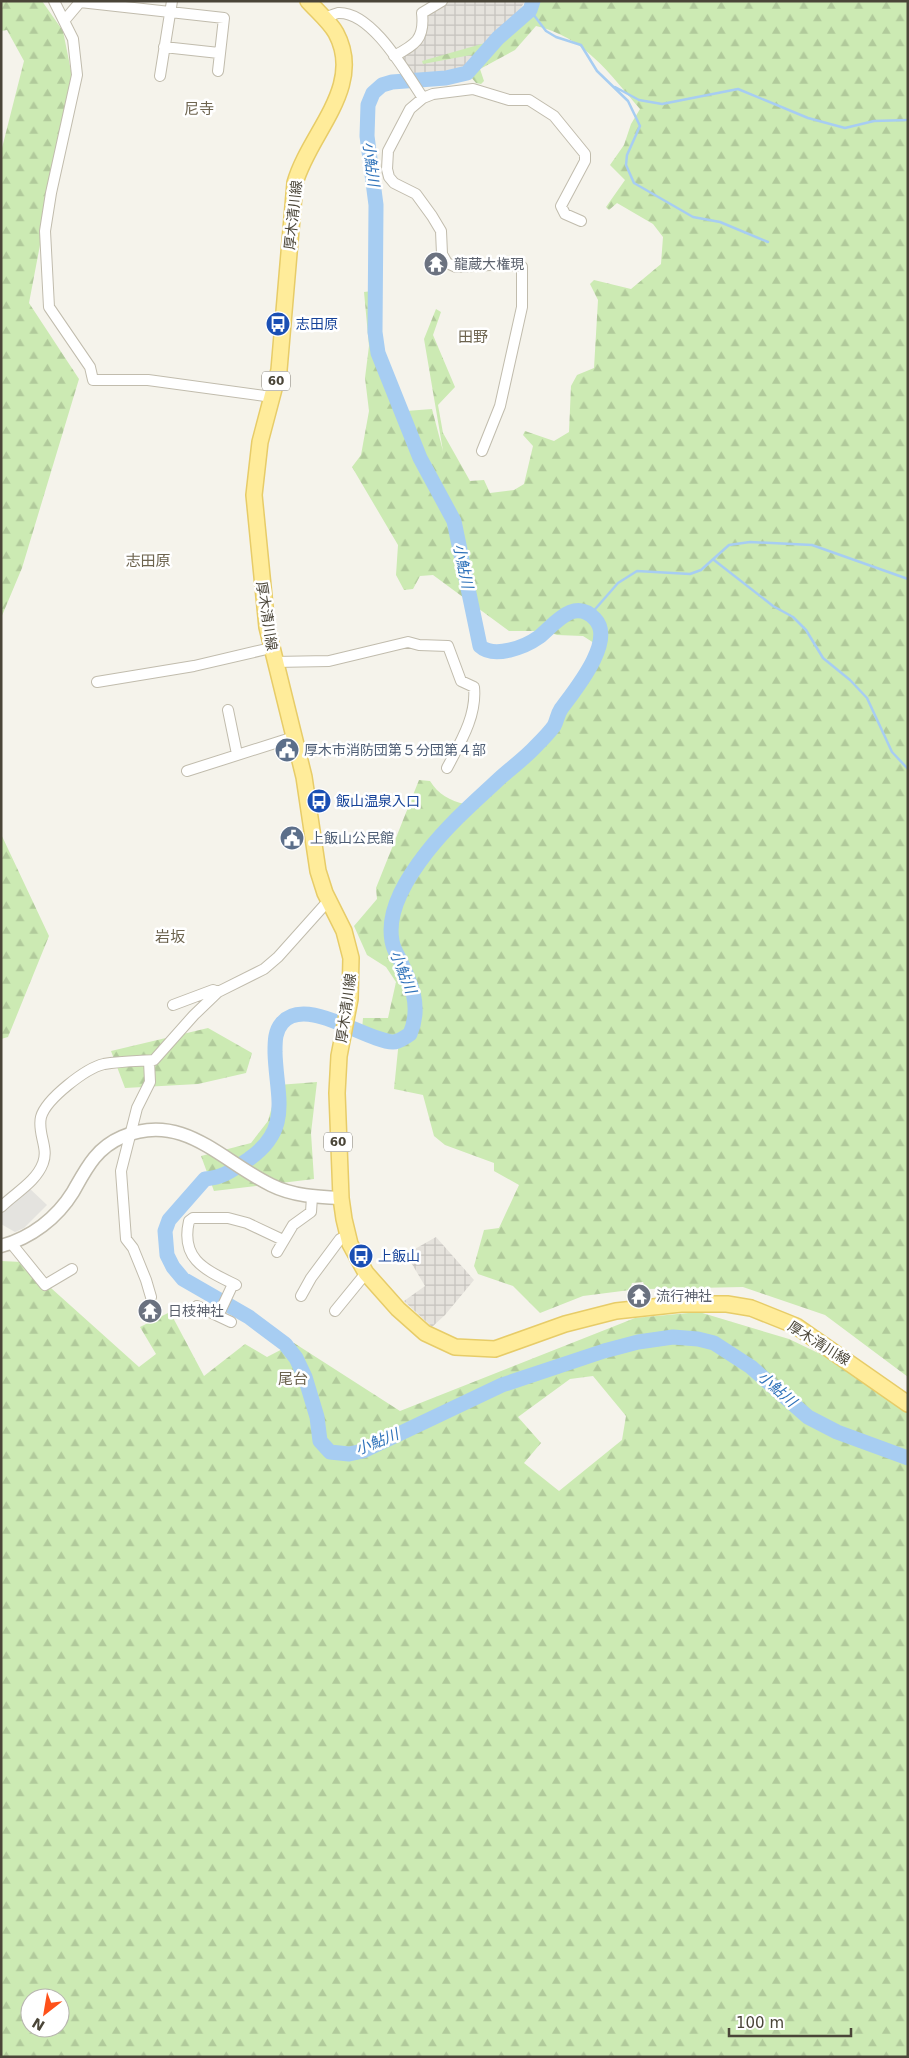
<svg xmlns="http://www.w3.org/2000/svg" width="909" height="2058" font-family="'DejaVu Sans','Noto Sans JP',sans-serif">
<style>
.industrial{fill:url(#industrial-grid)}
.forest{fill:url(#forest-firs);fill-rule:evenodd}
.parking{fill:#e4e3df}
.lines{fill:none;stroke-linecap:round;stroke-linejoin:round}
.stream{stroke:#a7cdf2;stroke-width:2.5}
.river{stroke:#a7cdf2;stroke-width:15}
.minor-casing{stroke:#c1bcad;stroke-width:12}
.tertiary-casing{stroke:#c1bcad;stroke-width:15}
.primary-casing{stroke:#e7cc68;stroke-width:18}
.minor{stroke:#fff;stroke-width:10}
.tertiary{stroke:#fff;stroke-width:12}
.primary{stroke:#ffec9a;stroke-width:15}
.labels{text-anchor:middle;stroke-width:5;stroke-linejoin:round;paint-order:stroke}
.shield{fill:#fff;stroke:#807d74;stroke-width:1}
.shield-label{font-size:12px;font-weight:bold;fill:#4a4538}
.street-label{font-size:14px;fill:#4a4538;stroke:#fff}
.worship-label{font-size:14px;fill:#5b616d;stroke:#fff;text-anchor:start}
.transit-label{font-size:14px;fill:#164399;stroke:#fff;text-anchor:start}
.service-label{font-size:14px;fill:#4e5e75;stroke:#fff;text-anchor:start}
.neighbourhood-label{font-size:15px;fill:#6d644f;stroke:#fff}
.water-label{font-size:15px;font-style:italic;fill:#2e72ba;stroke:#fff}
</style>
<defs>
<pattern id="industrial-grid" width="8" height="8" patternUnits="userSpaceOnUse" patternTransform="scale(1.25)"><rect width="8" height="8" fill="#e5e2dc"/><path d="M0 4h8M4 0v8" fill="none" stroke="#c6c3be"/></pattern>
<pattern id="forest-firs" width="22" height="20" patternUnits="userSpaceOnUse" patternTransform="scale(1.25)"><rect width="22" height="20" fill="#cceab3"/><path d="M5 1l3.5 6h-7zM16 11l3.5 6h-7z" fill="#b1ca9b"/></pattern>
</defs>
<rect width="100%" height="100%" fill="#f5f3eb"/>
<path class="industrial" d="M446,1h79l-9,15 -41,39 -11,16 -22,6 -25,1 -7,-3 -10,-20 9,-5 15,-35z
M436,1237l38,43 -29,35 -13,12 -28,-26 21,-15 -19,-32z"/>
<path class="forest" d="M1,1h41l21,30 9,45 -43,227 50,76 -57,189 -21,50v-466l23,-91 -17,-31 -6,1z
M529,1h379v1376l-83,-62 -82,-28 -97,2 -3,-7 -11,1 -2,7 -47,6 -43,17 -27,-27 -35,-12 -4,-8 10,-36 15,-2 20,-43 -25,-14v-8l-49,-18 -11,-9 -11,-41 -29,-6 5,-49 -37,-10 1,-12h25l8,-36 -10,-15 -19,-12 -13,-29 23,-27 -1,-11 43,-108 11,1c8,13 20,20 35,23l27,-25 19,-6 21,-20 49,-59 10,-25 3,-26 -11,-7 -26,-1 -11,-4h-37l-76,-56 -13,1 -7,13 -9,1 -8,-15 2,-30 -46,-78 9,-12 8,-44 -4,-33 4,-32 -5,-54 16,-2 2,28 -6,11 23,88 7,-6 26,-2 11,42 -19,-112 12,-30 5,3 -8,23 22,52 -17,18 5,28 27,48 14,-1 6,13 24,-3 10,-6 9,-38 -10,-11 2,-4 29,10 15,-9 2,-46 6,-11 17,-7 4,-68 -8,-16 4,-4 37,9 30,-25 2,-27 -10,-13 -36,-21 -8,7 -3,-3 19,-27 -15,-15 14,-20 7,-21 9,-15c-31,-36 -56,-72 -104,-83l-21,24 -35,19 4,12 -3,3 -5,-1 -5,-6 5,-14 -5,-8 -48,9 -1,-3 77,-22z
M1,834l48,102 -41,101 -7,2z
M208,1028l44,25 -6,20 -48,11 -73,4 -14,-37z
M317,1082l-6,51 3,46 -100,12 -13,-35 50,-13 17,-22 10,-36z
M1,1261l21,1 117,105 17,-13 -16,-27 30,-15 34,64 41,-32 22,13 27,-14 106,68 235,-93 64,-6 90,27 119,57v661h-907zM593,1376l33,40 -4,24 -63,51 -35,-28 17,-20 -23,-26 52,-38zM30,1998h30v30h-30z"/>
<path class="parking" d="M28,1187l19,18 -23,23 -9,4 -14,-8v-14z"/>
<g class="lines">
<path class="stream" d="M530,10l16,21 10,6 25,8 16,26 31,30 12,25 -13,29 -1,10 8,18 59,34 27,5 48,20
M615,87l24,13 23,4 76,-15 70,29 37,10 29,-7 34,-1
M714,560l59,46 20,11 13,13 17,28 27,22 17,18 25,54 16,17
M590,615l28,-32 19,-12 53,3 11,-4 28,-25 21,-3 62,3 96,34"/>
<path class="river" d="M533,1l-3,9 -32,28 -31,35 -21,5 -54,4 -10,3 -9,8 -5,12 -1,31 9,69 -1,127 3,21 42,105 34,63 26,125c14,13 45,1 59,-9 16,-13 35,-40 56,-18 21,22 -21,72 -34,90 -4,6 -4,12 -7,17 -5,7 -12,14 -18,20 -11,12 -25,22 -37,33 -25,23 -51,46 -72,73 -18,23 -41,57 -35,89 1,6 4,12 7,17 12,25 23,48 11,76 -5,3 -11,8 -17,8 -27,-1 -88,-47 -111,-19 -7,8 -7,18 -7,29 1,44 18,76 -26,107 -17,11 -24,18 -44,20l-36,41 -4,11 2,24 6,12 10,12 66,38 36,27 11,14 9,19 12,40 3,24 10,11 19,2 14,-3 139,-66 102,-34 34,-9 35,-5 25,2 16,4 37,24 57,50 29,15 71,26"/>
<defs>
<path id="minor" d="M54,1l19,38 4,36 -26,118 -6,38 4,76 41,60 3,13h55l124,17
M324,18c4,-1 10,-4 14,-5 34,-2 68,60 85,85
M64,21l16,-19 144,16 -6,53
M164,47l55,6
M394,56c21,-11 31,-17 28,-43l20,-12
M160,76l12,-75
M482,451l18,-45 22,-99v-40l-15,-3 -51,3 -9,-4 -5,-9 -1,-23 -9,-15 -16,-22 -22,-11 -5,-6 -2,-8 1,-18 22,-42 13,-11 10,-4 40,-5 36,11h20l25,16 31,38v7l-24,45 4,8 16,7
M274,662l55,-1 79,-19 11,3 29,1 13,35 13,6c3,29 -14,56 -27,81
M97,682l97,-16 77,-18
M228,710l9,44
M187,771l107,-34
M173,1005l40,-15 5,2
M149,1061l1,21 -13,26 -16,63 5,68 7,9 13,32 5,17
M1,1207c14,-14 35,-25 42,-44 6,-15 -6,-30 -2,-46 5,-18 45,-49 63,-53 16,-3 34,-3 50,-4l40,-45 24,-23 46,-23 14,-12 51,-57
M11,1243l34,42 27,-16
M277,1252l16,-27 18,-13 1,-15
M236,1285c-30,-15 -56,-25 -47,-64l4,-3h35l19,5 36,17
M301,1296l10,-18 29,-39 7,-3
M197,1306l34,16
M335,1311l31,-38
M218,1316l15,-32"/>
<path id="tertiary" d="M1,1246c30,-8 56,-28 72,-54 13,-23 23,-44 49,-55 61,-26 99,24 149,48 22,11 46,12 70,13"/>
<path id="primary" d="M308,1c9,10 22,21 28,32 29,54 -27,100 -41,150l-16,187 -19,72 -6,53 13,132 37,150 14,94 7,22 19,38 7,27 -1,41 -11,57 -2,37 4,105 3,21 6,25 16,29 32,36 27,24 30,14 40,2 70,-25 51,-13 65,-7h46l24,4 45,18 112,78"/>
</defs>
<use href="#minor" class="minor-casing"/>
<use href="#tertiary" class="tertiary-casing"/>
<use href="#primary" class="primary-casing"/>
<use href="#minor" class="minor"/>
<use href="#tertiary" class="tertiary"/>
<use href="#primary" class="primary"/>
</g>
<defs>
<symbol id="temple-disc" viewBox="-11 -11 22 22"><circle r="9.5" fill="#6b7280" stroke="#fff"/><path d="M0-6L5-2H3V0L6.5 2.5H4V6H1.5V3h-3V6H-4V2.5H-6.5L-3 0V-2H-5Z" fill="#fff"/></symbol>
<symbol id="bus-disc" viewBox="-11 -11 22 22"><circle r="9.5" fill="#1a4fb4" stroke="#fff"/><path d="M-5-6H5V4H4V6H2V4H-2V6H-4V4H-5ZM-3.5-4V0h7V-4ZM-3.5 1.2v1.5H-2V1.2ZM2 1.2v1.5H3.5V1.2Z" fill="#fff"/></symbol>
<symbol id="civic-disc" viewBox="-11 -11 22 22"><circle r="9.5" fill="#5c6f8a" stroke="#fff"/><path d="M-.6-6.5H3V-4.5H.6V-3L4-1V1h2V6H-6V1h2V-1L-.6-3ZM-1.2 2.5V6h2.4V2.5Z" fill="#fff"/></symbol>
</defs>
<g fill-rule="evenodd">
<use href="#temple-disc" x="422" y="250" width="28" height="28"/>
<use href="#bus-disc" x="264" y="310" width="28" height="28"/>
<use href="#civic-disc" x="273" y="736" width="28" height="28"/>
<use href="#bus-disc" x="305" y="787" width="28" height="28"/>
<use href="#civic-disc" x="278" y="824" width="28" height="28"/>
<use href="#bus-disc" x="347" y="1242" width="28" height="28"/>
<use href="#temple-disc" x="625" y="1282" width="28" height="28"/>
<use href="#temple-disc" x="136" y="1297" width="28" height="28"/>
</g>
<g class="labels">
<g class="shield">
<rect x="262" y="371.5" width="28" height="19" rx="4"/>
<rect x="324" y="1132.5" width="28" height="19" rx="4"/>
</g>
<g class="shield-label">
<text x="276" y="385">60</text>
<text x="338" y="1146">60</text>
</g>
<g class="street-label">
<text transform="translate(293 215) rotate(-84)" y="5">厚木清川線</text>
<text transform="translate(267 616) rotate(81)" y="5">厚木清川線</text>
<text transform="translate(346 1008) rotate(-82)" y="5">厚木清川線</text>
<text transform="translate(819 1343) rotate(32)" y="5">厚木清川線</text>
</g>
<g class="worship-label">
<text x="454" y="269">龍蔵大権現</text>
<text x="656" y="1301">流行神社</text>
<text x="168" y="1316">日枝神社</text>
</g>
<g class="transit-label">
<text x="296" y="329">志田原</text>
<text x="336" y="806">飯山温泉入口</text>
<text x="378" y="1261">上飯山</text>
</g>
<g class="service-label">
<text x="304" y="755">厚木市消防団第５分団第４部</text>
<text x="310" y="843">上飯山公民館</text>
</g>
<g class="neighbourhood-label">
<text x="199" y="114">尼寺</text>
<text x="473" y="342">田野</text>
<text x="148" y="566">志田原</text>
<text x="170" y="942">岩坂</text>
<text x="293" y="1384">尾台</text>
</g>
<g class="water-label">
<text transform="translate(371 164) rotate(83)" y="5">小鮎川</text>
<text transform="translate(463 566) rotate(78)" y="5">小鮎川</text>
<text transform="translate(403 972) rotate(68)" y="5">小鮎川</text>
<text transform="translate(777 1389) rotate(41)" y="5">小鮎川</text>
<text transform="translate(377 1442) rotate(-22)" y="5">小鮎川</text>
</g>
</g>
<rect width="909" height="2058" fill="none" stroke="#4a4538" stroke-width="5"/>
<g transform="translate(45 2013) rotate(211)"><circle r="24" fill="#ffffff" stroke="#b7b5af"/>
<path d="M0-4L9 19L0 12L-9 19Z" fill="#fe511a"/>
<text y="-8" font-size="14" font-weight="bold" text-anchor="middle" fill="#4a4538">N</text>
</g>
<path d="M729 2028v8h122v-8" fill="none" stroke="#4a4538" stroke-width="2.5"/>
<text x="736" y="2028" font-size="15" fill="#4a4538" stroke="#ffffff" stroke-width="4" paint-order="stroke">100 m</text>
</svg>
